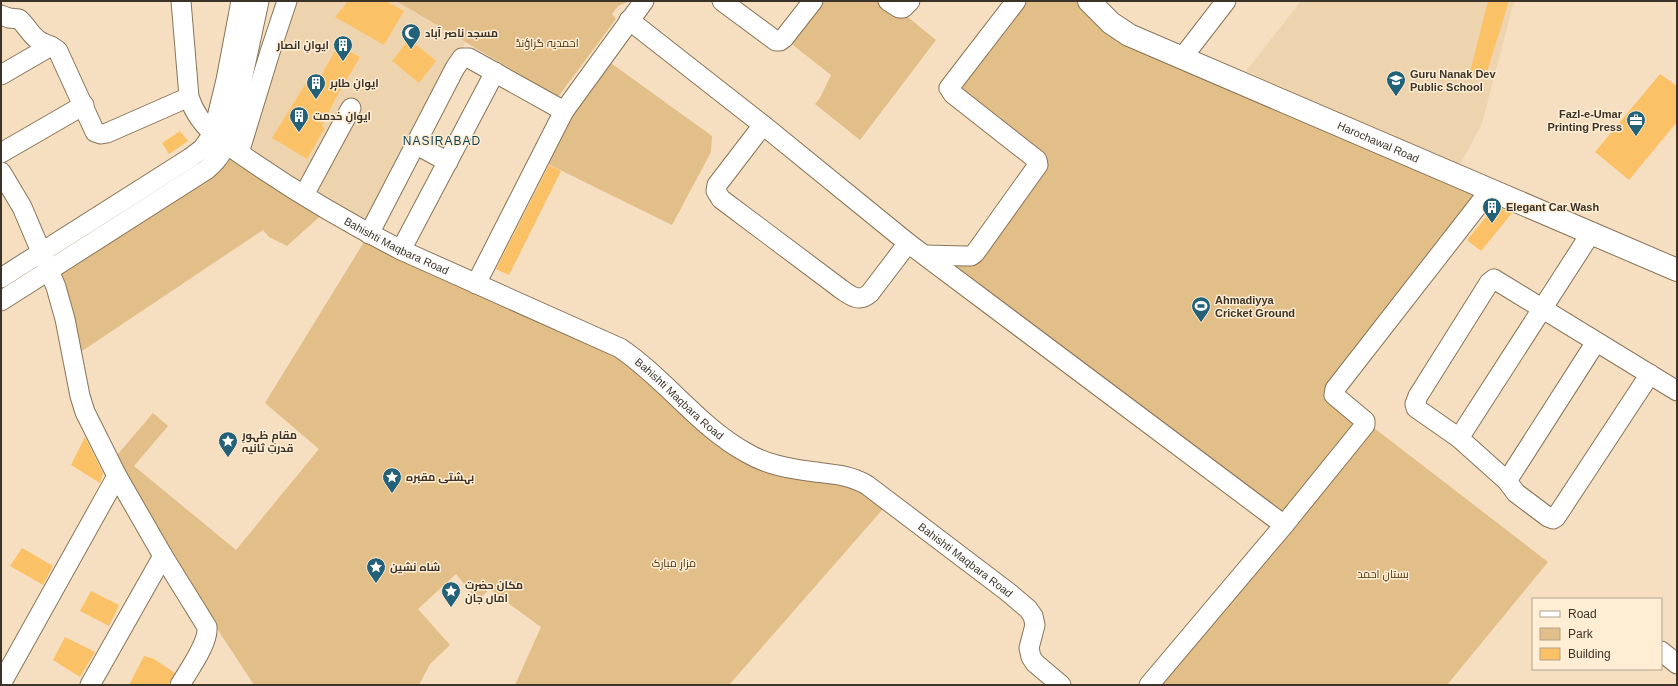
<svg xmlns="http://www.w3.org/2000/svg" width="1678" height="686" font-family="Helvetica,Cairo,sans-serif">
<style>
.built{fill:#eed4ae}
.green{fill:#e2be88}
.lines{fill:none;stroke-linecap:round;stroke-linejoin:round}
.stream{stroke:#13819d;stroke-width:4}
.building{fill:#fbc166}
.minor-casing{stroke:#887458;stroke-width:21}
.major-casing{stroke:#887458;stroke-width:24}
.minor{stroke:#fff;stroke-width:19}
.major{stroke:#fff;stroke-width:22}
.labels{text-anchor:middle;stroke-width:3;stroke-linejoin:round;paint-order:stroke}
.poi-label{font-size:11px;font-weight:bold;fill:#3b3327;stroke:#ffedd4;text-anchor:start}
.park-label{font-size:11px;fill:#49320a;stroke:#ffedd4}
.street-label{font-size:11px;fill:#3b3327;stroke:#ffedd4}
.neighbourhood-label{font-size:12px;letter-spacing:1px;fill:#0a3f50;stroke:#ffedd4}
</style>
<rect width="100%" height="100%" fill="#f5dfc0"/>
<path class="built" d="M288,1h108l69,42 -7,19 -89,172 -130,-81z
M1301,1h213l-32,123 -24,44 -212,-97z"/>
<path class="green" d="M396,1h234l-12,5 -6,8 4,5 -58,78z
M813,1h75l48,39 -76,100 -45,-36 5,-6 11,-23 -47,-37z
M1016,1h76l19,22 379,167 -155,199 30,32 183,141 -101,123h-298l132,-162 -356,-268 41,1 70,-87 -83,-75z
M608,61l104,75 -1,16 -39,73 -128,-63 20,-51z
M223,151l105,58 -41,37 -18,-9 -6,-7 -190,127 -24,-86z
M369,234l251,114 104,91 165,63 -160,183h-214l26,-58 -52,-38 -11,12 -22,-27 -38,35 32,36 -20,19 -11,21h-165l-137,-209 1,-22 35,-41 15,13 -34,40 102,84 83,-101 -54,-46z"/>
<g class="lines">
<path class="stream" d="M3,289l31,-21"/>
</g>
<path class="building" d="M348,1h38l18,10 -20,34 -49,-28z
M1488,1h21l-23,74 -16,-3z
M409,39l27,22 -17,22 -27,-22z
M338,45l22,12 -24,41 -14,28 3,2 -18,31 -35,-21 34,-55 9,4z
M1660,74l17,12v36l-48,58 -34,-28z
M180,131l8,10 -19,13 -7,-11z
M549,165l12,6 -52,104 -13,-6z
M1495,206l17,7 -31,38 -14,-11z
M85,437l18,36 -3,10 -29,-18z
M22,548l31,18 -10,19 -33,-19z
M91,591l28,14 -10,21 -29,-15z
M65,637l30,15 -15,25 -27,-17z
M144,656l10,3 21,14 -7,12h-39z"/>
<g class="lines">
<defs>
<g id="minor">
<path id="s1" d="M181,1l8,96c5,16 16,30 29,41 58,42 120,80 183,112l219,98c46,31 79,79 127,105 18,11 40,15 61,18 21,3 41,3 59,14l141,107 20,17 5,7 2,9 -6,23 2,9 4,6 26,22"/>
<path d="M722,1l54,40h4l4,-3 29,-37"/>
<path d="M888,1l11,7h4l7,-7"/>
<path d="M1,15l8,3 10,1c7,6 11,15 19,21 7,5 14,5 20,11l37,81 6,2 6,-1 82,-36"/>
<path d="M629,20l134,105 145,118 376,282"/>
<path d="M1182,58l44,-57"/>
<path d="M1,75l50,-29"/>
<path d="M763,125l-46,60 -1,6 5,8 120,90c10,7 18,14 29,4l38,-50"/>
<path d="M415,144l33,18"/>
<path d="M1,153l83,-48"/>
<path d="M239,153l31,-101 17,-51"/>
<path d="M1,172l21,35 34,80 9,32 15,77 5,16 32,64 46,80 44,71c2,16 -19,44 -27,58"/>
<path d="M304,195l47,-87"/>
<path d="M369,234l86,-166 7,-10h7l95,53"/>
<path d="M401,250l94,-178"/>
<path d="M925,255l41,1h5l4,-3 63,-88 -1,-5 -84,-66 -4,-6 67,-87"/>
<path d="M1,278l189,-120 12,-9 11,-15 13,-54 15,-79"/>
<path d="M476,284l88,-173 80,-110"/>
<path d="M1,301l205,-131c15,-12 21,-25 26,-43l27,-126"/>
<path d="M1650,374l-94,143 -3,2 -5,-2 -32,-24 -9,-12 -48,-43 -43,-30 -1,-4 3,-8 71,-113 5,-4 183,112"/>
<path d="M1459,438l132,-205"/>
<path d="M1507,481l89,-139"/>
<path d="M1661,651l16,13"/>
<path d="M1,684l116,-208"/>
<path d="M90,685l73,-129"/>
<path d="M1149,685l135,-160 81,-100v-4l-31,-26 1,-6 155,-199"/>
</g>
<g id="major">
<path id="s2" d="M1089,1l22,22 18,12 548,235"/>
</g>
</defs>
<use href="#minor" class="minor-casing"/>
<use href="#major" class="major-casing"/>
<use href="#minor" class="minor"/>
<use href="#major" class="major"/>
</g>
<defs>
<symbol id="mosque-pin" viewBox="-11 -11 22 30"><path d="M0 17L-7.5 6A9.5 9.5 0 1 1 7.5 6Z" fill="#236178" stroke="#ffedd4"/><path d="M3.5-4.9A6 6 0 1 0 3.5 4.9A5 5 0 1 1 3.5-4.9Z" fill="#fff"/></symbol>
<symbol id="building-pin" viewBox="-11 -11 22 30"><path d="M0 17L-7.5 6A9.5 9.5 0 1 1 7.5 6Z" fill="#236178" stroke="#ffedd4"/><path d="M-4-6H4V6H1V3H-1V6H-4ZM-2.5-4.3h1.7v1.8h-1.7ZM.8-4.3h1.7v1.8H.8ZM-2.5-1h1.7V.8h-1.7ZM.8-1h1.7V.8H.8Z" fill="#fff"/></symbol>
<symbol id="school-pin" viewBox="-11 -11 22 30"><path d="M0 17L-7.5 6A9.5 9.5 0 1 1 7.5 6Z" fill="#236178" stroke="#ffedd4"/><path d="M0-5L7-2L0 1L-7-2ZM-4 1L0 2.5L4 1V4Q0 6-4 4Z" fill="#fff"/></symbol>
<symbol id="office-pin" viewBox="-11 -11 22 30"><path d="M0 17L-7.5 6A9.5 9.5 0 1 1 7.5 6Z" fill="#236178" stroke="#ffedd4"/><path d="M-6-3h4V-5.5h4V-3h4V5H-6ZM-1-4.5V-3h2v-1.5ZM-6 0V1H6V0Z" fill="#fff"/></symbol>
<symbol id="stadium-pin" viewBox="-11 -11 22 30"><path d="M0 17L-7.5 6A9.5 9.5 0 1 1 7.5 6Z" fill="#236178" stroke="#ffedd4"/><path d="M0-5a6.5 5 0 1 0 0 10a6.5 5 0 1 0 0-10ZM-3.5-1.8h7v3.6h-7Z" fill="#fff"/></symbol>
<symbol id="sight-pin" viewBox="-11 -11 22 30"><path d="M0 17L-7.5 6A9.5 9.5 0 1 1 7.5 6Z" fill="#236178" stroke="#ffedd4"/><path d="M0-6L1.8-2.2L6-1.7L2.9 1.2L3.7 5.4L0 3.3L-3.7 5.4L-2.9 1.2L-6-1.7L-1.8-2.2Z" fill="#fff"/></symbol>
</defs>
<g fill-rule="evenodd">
<use href="#mosque-pin" x="400" y="22" width="22" height="30"/>
<use href="#building-pin" x="332" y="34" width="22" height="30"/>
<use href="#school-pin" x="1385" y="69" width="22" height="30"/>
<use href="#building-pin" x="305" y="72" width="22" height="30"/>
<use href="#building-pin" x="288" y="105" width="22" height="30"/>
<use href="#office-pin" x="1625" y="109" width="22" height="30"/>
<use href="#building-pin" x="1481" y="196" width="22" height="30"/>
<use href="#stadium-pin" x="1190" y="295" width="22" height="30"/>
<use href="#sight-pin" x="217" y="430" width="22" height="30"/>
<use href="#sight-pin" x="381" y="466" width="22" height="30"/>
<use href="#sight-pin" x="365" y="556" width="22" height="30"/>
<use href="#sight-pin" x="440" y="580" width="22" height="30"/>
</g>
<g class="labels">
<g class="poi-label">
<text x="425" y="37">مسجد ناصر آباد</text>
<text x="329" y="49" text-anchor="end">ایوانِ انصار</text>
<text x="1410" y="78">Guru Nanak Dev<tspan x="1410" dy="13">Public School</tspan></text>
<text x="330" y="87">ایوانِ طاہر</text>
<text x="1622" y="118" text-anchor="end">Fazl-e-Umar<tspan x="1622" dy="13">Printing Press</tspan></text>
<text x="313" y="120">ایوانِ خدمت</text>
<text x="1506" y="211">Elegant Car Wash</text>
<text x="1215" y="304">Ahmadiyya<tspan x="1215" dy="13">Cricket Ground</tspan></text>
<text x="242" y="439">مقامِ ظہورِ<tspan x="242" dy="13">قدرتِ ثانیہ</tspan></text>
<text x="406" y="481">بہشتی مقبرہ</text>
<text x="390" y="571">شاہ نشین</text>
<text x="465" y="589">مکان حضرت<tspan x="465" dy="13">اماں جان</tspan></text>
</g>
<g class="park-label">
<text x="547" y="47">احمدیہ گراؤنڈ</text>
<text x="674" y="567">مزارِ مبارک</text>
<text x="1383" y="578">بستانِ احمد</text>
</g>
<g class="street-label">
<text dy="4" stroke="none"><textPath href="#s2" startOffset="324">Harochawal Road</textPath></text>
<text dy="4" stroke="none"><textPath href="#s1" startOffset="356">Bahishti Maqbara Road</textPath></text>
<text dy="4" stroke="none"><textPath href="#s1" startOffset="680">Bahishti Maqbara Road</textPath></text>
<text dy="4" stroke="none"><textPath href="#s1" startOffset="1016">Bahishti Maqbara Road</textPath></text>
</g>
<g class="neighbourhood-label">
<text x="442" y="145">NASIRABAD</text>
</g>
</g>
<rect width="1678" height="686" fill="none" stroke="#3b3327" stroke-width="4"/>
<rect x="1532" y="598" width="130" height="72" fill="#ffedd4" stroke="#b1a38f"/>
<rect x="1540" y="611" width="20" height="6" fill="#ffffff" stroke="#b1a38f"/>
<text x="1568" y="618" font-size="12" fill="#3b3327">Road</text>
<rect x="1540" y="628" width="20" height="12" fill="#e2be88" stroke="#b1a38f"/>
<text x="1568" y="638" font-size="12" fill="#3b3327">Park</text>
<rect x="1540" y="648" width="20" height="12" fill="#fbc166" stroke="#b1a38f"/>
<text x="1568" y="658" font-size="12" fill="#3b3327">Building</text>
</svg>
